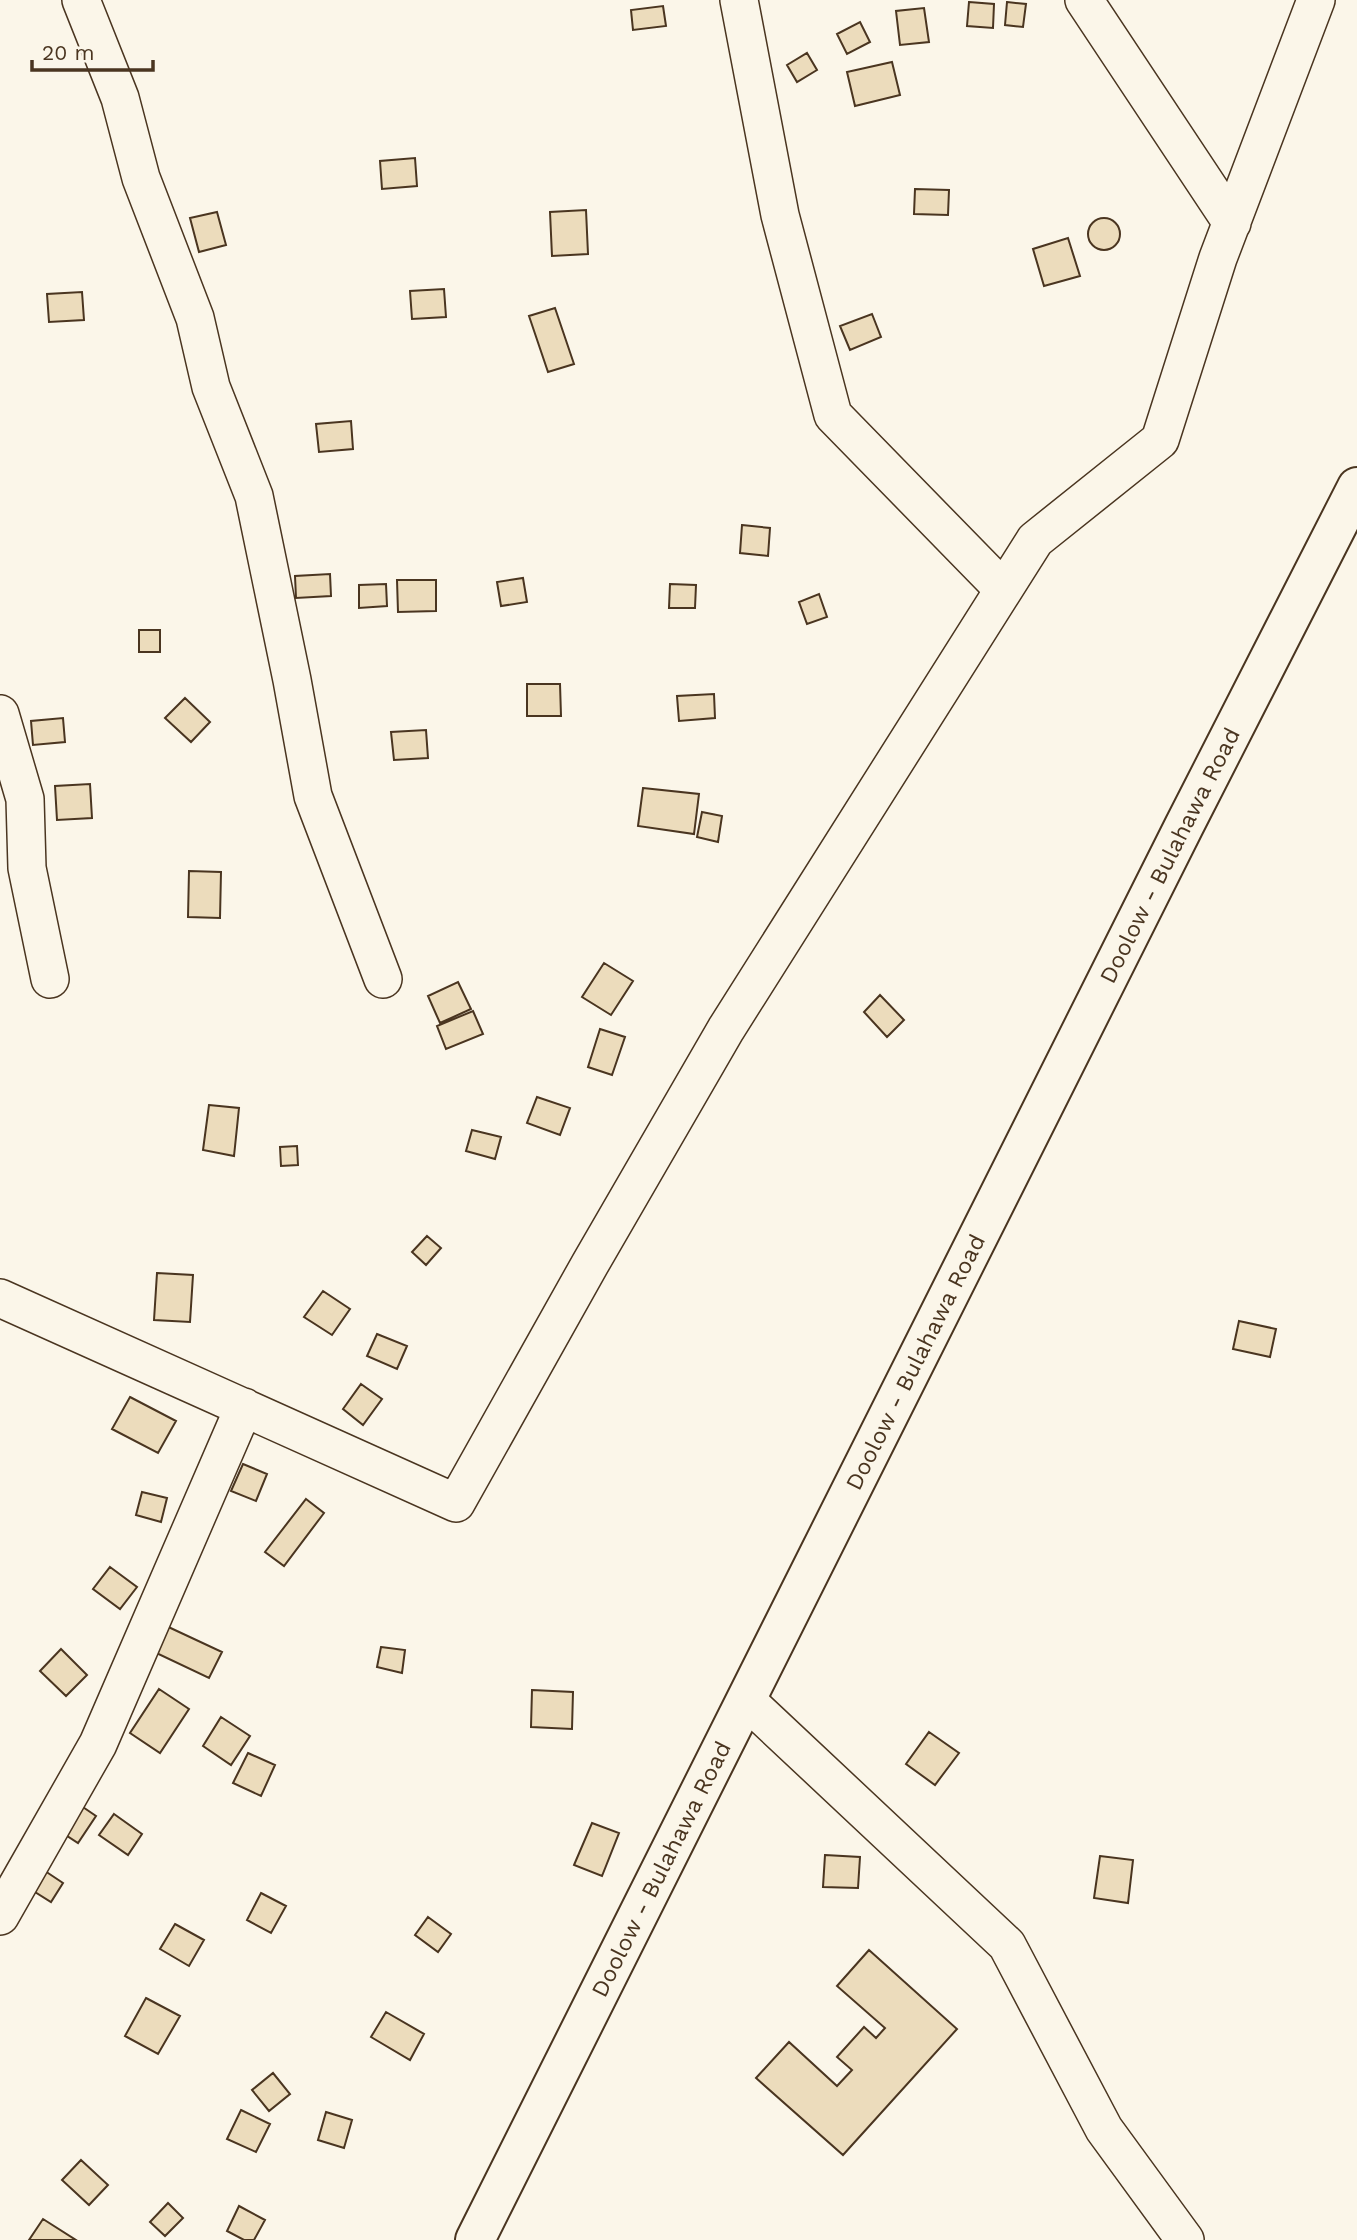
<svg xmlns="http://www.w3.org/2000/svg" width="1357" height="2240" font-family="'Work Sans',sans-serif">
<style>
.building{fill:#ecdcbc;stroke:#4a3520;stroke-width:2}
.lines{fill:none;stroke-linecap:round;stroke-linejoin:round}
.street-casing{stroke:#4a3520;stroke-width:40}
.secondary-casing{stroke:#4a3520;stroke-width:42}
.street{stroke:#fbf6e9;stroke-width:37}
.secondary{stroke:#fbf6e9;stroke-width:38}
.labels{text-anchor:middle;stroke-width:5;stroke-linejoin:round;paint-order:stroke}
.street-label{font-size:23px;fill:#4a3520;stroke:#fbf6e9}
</style>
<rect width="100%" height="100%" fill="#fbf6e9"/>
<path class="building" d="M969,2l25,2 -1,24 -26,-2z
M1007,2l19,2 -3,23 -18,-2z
M663,6l3,20 -33,4 -2,-20z
M924,8l5,34 -29,3 -4,-34z
M860,22l10,20 -23,12 -10,-20z
M807,53l10,17 -20,12 -10,-17z
M892,62l8,33 -45,11 -8,-34z
M415,158l2,28 -35,3 -2,-28z
M915,189l34,1 -1,25 -34,-1z
M586,210l2,44 -36,2 -2,-44z
M217,212l9,33 -27,7 -9,-34z
M1088 234a16 16 0 1 1 32 0a16 16 0 1 1-32 0Z
M1068,238l12,38 -36,10 -11,-37z
M444,289l2,28 -34,2 -2,-28z
M82,292l2,28 -35,2 -2,-28z
M555,308l19,56 -26,8 -19,-56z
M872,314l9,23 -31,13 -10,-24z
M351,421l2,28 -34,3 -3,-28z
M742,525l28,3 -2,28 -28,-3z
M330,574l1,22 -35,2 -1,-22z
M523,578l4,24 -26,4 -4,-24z
M397,580h39v31l-38,1z
M386,584l1,22 -28,2v-23z
M670,584l26,1 -1,23h-26z
M819,594l8,23 -20,7 -8,-22z
M139,630h21v22h-21z
M527,684h33l1,32h-34z
M714,694l1,24 -36,3 -2,-25z
M185,698l25,24 -19,20 -26,-24z
M63,718l2,24 -32,3 -2,-24z
M426,730l2,28 -34,2 -3,-28z
M90,784l2,34 -35,2 -2,-34z
M643,788l56,6 -5,40 -56,-8z
M702,812l20,4 -4,26 -21,-5z
M189,871l32,1 -1,46 -32,-1z
M604,963l29,18 -22,34 -29,-18z
M458,982l13,27 -31,14 -12,-27z
M880,995l24,25 -17,17 -23,-25z
M473,1011l10,23 -37,15 -9,-23z
M600,1029l25,8 -13,38 -24,-8z
M537,1097l33,11 -10,27 -33,-12z
M209,1105l30,3 -5,48 -31,-6z
M472,1130l29,7 -6,22 -29,-8z
M297,1146l1,19 -17,1 -1,-19z
M427,1236l14,12 -15,17 -14,-13z
M157,1273l36,2 -3,47 -36,-2z
M323,1291l27,18 -18,26 -28,-18z
M1239,1321l37,8 -6,28 -37,-8z
M377,1334l30,12 -10,23 -30,-13z
M361,1384l21,15 -19,26 -20,-16z
M130,1397l46,24 -18,32 -46,-24z
M243,1464l24,10 -11,27 -25,-10z
M142,1492l25,6 -6,24 -25,-7z
M306,1499l18,14 -40,53 -19,-14z
M110,1567l27,20 -17,22 -27,-20z
M162,1624l60,28 -13,26 -59,-28z
M381,1647l24,3 -3,23 -25,-6z
M61,1649l26,26 -21,21 -26,-25z
M159,1689l30,20 -29,44 -30,-20z
M532,1690l41,2 -1,37 -41,-2z
M221,1717l29,19 -19,29 -28,-19z
M929,1732l30,21 -24,32 -29,-21z
M248,1753l27,12 -14,31 -28,-13z
M74,1801l22,15 -18,27 -23,-15z
M114,1814l28,20 -14,21 -29,-20z
M592,1823l27,10 -17,43 -28,-11z
M825,1855l35,2 -2,31 -35,-1z
M1100,1856l33,4 -5,43 -34,-5z
M39,1867l24,16 -12,19 -24,-15z
M261,1893l25,13 -15,27 -24,-13z
M428,1917l23,17 -13,18 -23,-17z
M175,1924l29,16 -15,26 -29,-17z
M869,1950l88,79 -114,126 -87,-77 33,-36 48,44 15,-16 -15,-13 27,-30 12,11 9,-10 -48,-42z
M146,1998l34,18 -22,38 -33,-18z
M386,2012l38,22 -14,26 -39,-23z
M273,2073l17,21 -21,17 -17,-21z
M241,2110l29,14 -14,28 -29,-13z
M326,2112l26,8 -8,28 -26,-8z
M81,2160l27,25 -19,20 -27,-25z
M168,2203l15,15 -18,18 -15,-14z
M239,2206l26,14 -11,20h-10l-17,-9z
M43,2219l33,21h-47z"/>
<g class="lines">
<defs>
<path id="street" d="M81,0l39,98 21,80 54,140 16,69 43,109 38,184 21,116 70,183
M739,0l41,215 53,200 170,174
M1084,0l148,223
M0,714l25,85 2,69 23,111
M0,1298l456,205 134,-239 136,-235 309,-489 125,-100 58,-182 98,-258
M746,1700l261,245 97,184 81,111
M0,1916l98,-172 146,-337"/>
<g id="secondary">
<path id="s1" d="M475,2240l709,-1414 173,-339"/>
</g>
</defs>
<use href="#street" class="street-casing"/>
<use href="#secondary" class="secondary-casing"/>
<use href="#street" class="street"/>
<use href="#secondary" class="secondary"/>
</g>
<g class="labels">
<g class="street-label">
<text dy="8" stroke="none"><textPath href="#s1" startOffset="1549">Doolow - Bulahawa Road</textPath></text>
<text dy="8" stroke="none"><textPath href="#s1" startOffset="982">Doolow - Bulahawa Road</textPath></text>
<text dy="8" stroke="none"><textPath href="#s1" startOffset="415">Doolow - Bulahawa Road</textPath></text>
</g>
</g>
<path d="M32 60v10h121v-10" fill="none" stroke="#4a3520" stroke-width="3.5"/>
<text x="42" y="60" font-size="21" fill="#4a3520" stroke="#fbf6e9" stroke-width="5" paint-order="stroke">20 m</text>
</svg>
